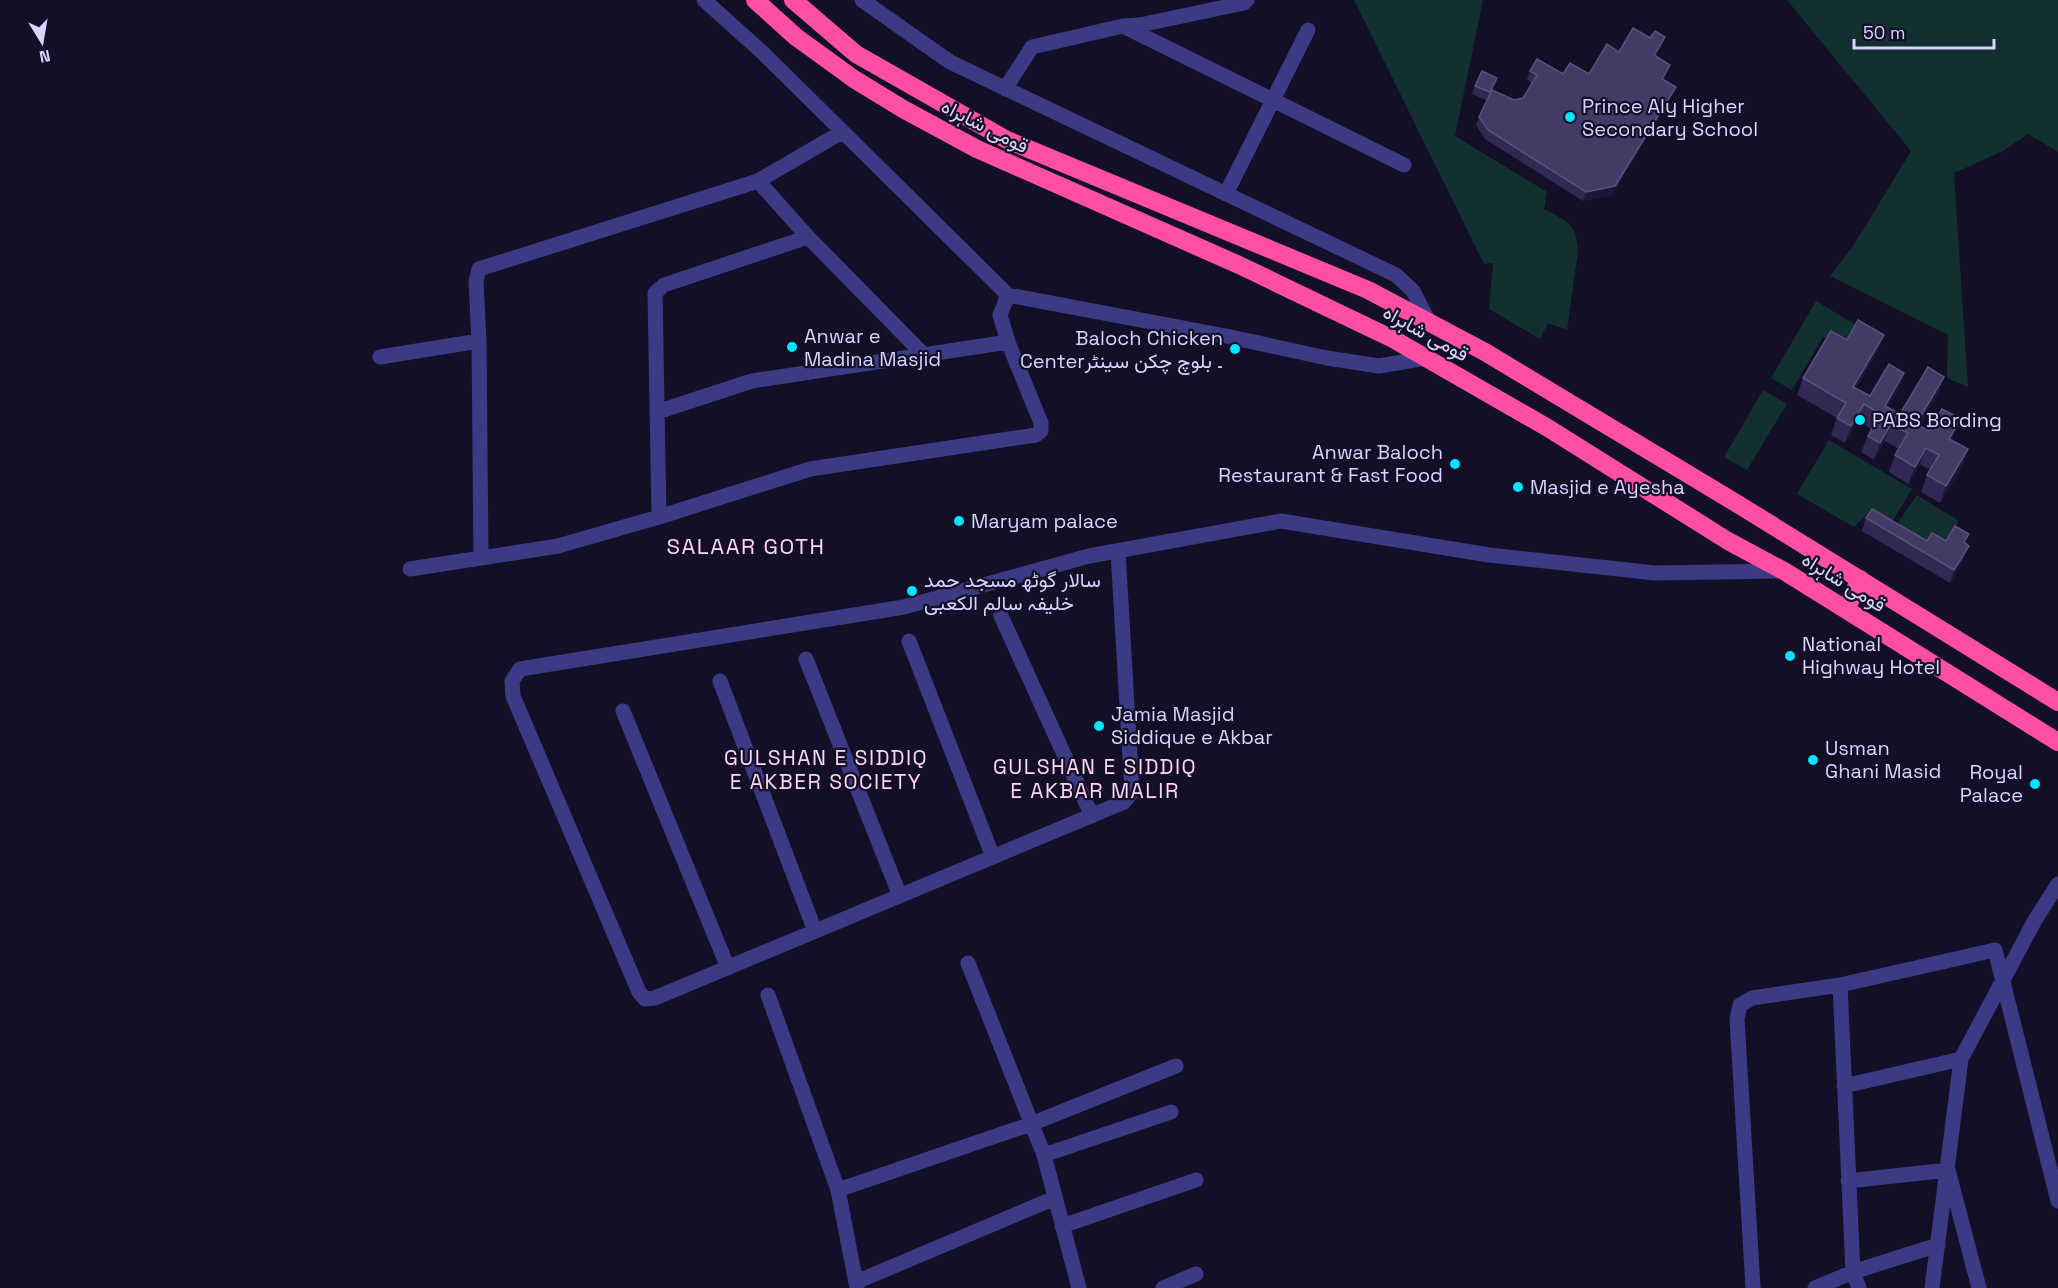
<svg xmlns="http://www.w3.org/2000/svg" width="2058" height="1288" font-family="'Space Grotesk',Vazirmatn,sans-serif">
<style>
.green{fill:#12302f}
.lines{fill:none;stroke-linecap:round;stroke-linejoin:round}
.minor{stroke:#3d3a85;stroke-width:15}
.highway{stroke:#ff4fa3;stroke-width:18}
.wall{fill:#312854}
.shaded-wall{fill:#1d163a}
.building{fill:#433a66;stroke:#5a527e;stroke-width:1.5}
.poi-dot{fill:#00e5ff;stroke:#130f26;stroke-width:2}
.labels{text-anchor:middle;stroke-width:4.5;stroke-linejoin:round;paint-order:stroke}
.poi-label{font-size:20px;fill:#d9d4ff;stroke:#130f26;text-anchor:start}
.street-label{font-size:20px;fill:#d9d4ff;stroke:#130f26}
.neighbourhood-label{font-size:21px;letter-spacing:1.5px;fill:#ffd6f0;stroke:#130f26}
.quarter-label{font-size:22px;letter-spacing:1.5px;fill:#ffd6f0;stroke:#130f26}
</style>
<rect width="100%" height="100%" fill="#130f26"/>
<path class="green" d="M1354,0h129l-28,136 92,56 -3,17c23,13 32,13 34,42l-11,79 -19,-7 -8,16 -51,-30 4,-46 -9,1z
M1787,0h271v152l-30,-18 -25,17 -49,22 14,214 -21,-9 1,-43 -118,-59 23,-30 58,-95z
M1816,301l40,24 -14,23 -19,-11 -31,53 -21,-12z
M1763,390l24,14 -40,66 -23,-13z
M1829,440l83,49 -21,35 -21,-12 -16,15 -57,-33z
M1917,495l42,26 -18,27 -29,-13 -14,-13z"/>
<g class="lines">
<path class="minor" d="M704,0l59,53 245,242 218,41 101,22 52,8 47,-8
M862,0l88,62 446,213 17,16 16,31
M1123,26l281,139
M1005,89l27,-42 91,-21 17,-1 104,-22 3,-3
M758,181l50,56 116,118
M1226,194l82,-164
M808,237l-144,48 -9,8 4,224 151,-48 226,-34 5,-4v-8l-33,-81
M380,357l99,-16
M657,412l95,-31 256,-39 -8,-27 8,-20
M659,517l-101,29 -77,12 -2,-217 -3,-59 3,-13 279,-88 84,-49
M1118,551l14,241 -8,10 -469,196 -10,1 -6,-7 -126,-296 -1,-15 8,-12 384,-62 185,-51 192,-35 208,34 166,18 129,-2
M410,569l71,-11
M1001,616l91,200
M909,641l84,216
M806,659l94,237
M720,681l95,250
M623,711l105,257
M968,963l76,192 35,133
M1840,985l13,287 6,16
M768,995l70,195 19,98
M1844,1086l117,-27
M1044,1155l127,-43
M1848,1181l100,-11 31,118
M838,1190l193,-66 145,-58
M1062,1226l134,-46
M856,1282l199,-84
M1163,1288l33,-14
M1753,1288l-16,-269 3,-14 12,-7 88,-13 155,-35 63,251
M1815,1288l38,-16 85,-27
M1932,1288l29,-229 74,-139 23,-36"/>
<path class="highway" d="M755,0l41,37 58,42 49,30 74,40 262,116 154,74 155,89 180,113 56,30 274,171
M793,0l63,54 151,86 361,150 117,62 251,151 322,199
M1846,610l14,-31"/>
</g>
<path class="wall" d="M1650,38l12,8 -6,10 11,17 -3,7 12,7 -4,8 -60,100 -29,6 -98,-62 -9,-14 11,-24 -15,-7 3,-8 17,4 22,10 9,-2 9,-15 -5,-4 3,-8 33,3h26l30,-22z
M1884,335l-7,17 -21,36 14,8 34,-23 -6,17 -10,17 12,7 44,-37 -6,16 -19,33 10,5 32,-12 -9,21 16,9 -6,17 -22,37 -19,-11 6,-17 3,-5 -10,-6 -12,20 -19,-12 6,-17 4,-6 -14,-8 -11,19 -13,-8 7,-16 3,-7 -13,-8 -13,22 -14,-8 6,-17 -40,-23 6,-17 44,-38z
M1866,518l61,23h19l20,2 -2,15 -14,25 -88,-52z"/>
<path class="shaded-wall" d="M1665,37l-3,9 -11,18 3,-9z
M1670,65l-3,8 -8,14 3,-8z
M1676,87l-4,8 -60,100 -29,6 3,-9z
M1884,335l-7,17 -30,51 6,-16z
M1904,373l-6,17 -19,32 6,-16z
M1944,377l-6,16 -28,48 6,-17z
M1864,404l-6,17 -13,22 6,-17z
M1961,419l-7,17 -11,19 6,-16z
M1891,424l-6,17 -11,19 6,-17z
M1926,448l-6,16 -12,20 7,-17z
M1968,449l-6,17 -22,37 6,-17z
M1969,546l-5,12 -14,25 4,-13z"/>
<path class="building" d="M1633,28l17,10 5,-7 10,6 -11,18 16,10 -8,14 14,8 -61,99 -29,6 -98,-62 -9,-13 13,-27 22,10 9,-2 14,-23 -7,-4 7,-12 26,15 7,-11 19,11 18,-30 12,8z
M1482,71l15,7 -7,14 -15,-6z
M1858,320l26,15 -31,52 17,9 19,-32 15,9 -19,33 15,8 28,-47 16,10 -28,47 13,7 13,-22 19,10 -12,20 19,10 -22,37 -19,-11 12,-20 -13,-7 -11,19 -20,-12 13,-22 -17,-9 -11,19 -12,-7 12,-22 -16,-10 -13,22 -14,-8 9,-15 -43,-25 28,-47 16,9z
M1872,509l55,32 5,-8 14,8 9,-15 14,8 -5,8 5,4 -15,24 -88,-52z"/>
<g class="poi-dot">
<circle cx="1570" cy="117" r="6"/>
<circle cx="792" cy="347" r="6"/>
<circle cx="1235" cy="349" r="6"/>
<circle cx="1860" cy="420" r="6"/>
<circle cx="1455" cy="464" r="6"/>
<circle cx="1518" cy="487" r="6"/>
<circle cx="959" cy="521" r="6"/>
<circle cx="912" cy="591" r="6"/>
<circle cx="1790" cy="656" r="6"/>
<circle cx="1099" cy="726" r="6"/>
<circle cx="1813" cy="760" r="6"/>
<circle cx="2035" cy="784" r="6"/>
</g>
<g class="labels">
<g class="poi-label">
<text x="1582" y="113">Prince Aly Higher<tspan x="1582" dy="23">Secondary School</tspan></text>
<text x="804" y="343">Anwar e<tspan x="804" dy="23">Madina Masjid</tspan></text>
<text x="1223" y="345" text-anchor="end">Baloch Chicken<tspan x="1223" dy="23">Center۔ بلوچ چکن سینٹر</tspan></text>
<text x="1872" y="427">PABS Bording</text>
<text x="1443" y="459" text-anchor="end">Anwar Baloch<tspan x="1443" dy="23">Restaurant &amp; Fast Food</tspan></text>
<text x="1530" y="494">Masjid e Ayesha</text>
<text x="971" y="528">Maryam palace</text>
<text x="924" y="587">سالار گوٹھ مسجد حمد<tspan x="924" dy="23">خلیفہ سالم الکعبی</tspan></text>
<text x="1802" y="651">National<tspan x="1802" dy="23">Highway Hotel</tspan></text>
<text x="1111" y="721">Jamia Masjid<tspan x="1111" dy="23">Siddique e Akbar</tspan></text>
<text x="1825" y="755">Usman<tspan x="1825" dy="23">Ghani Masid</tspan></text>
<text x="2023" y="779" text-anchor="end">Royal<tspan x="2023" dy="23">Palace</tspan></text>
</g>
<g class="street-label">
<text transform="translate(985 126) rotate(27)" y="7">قومی شاہراہ</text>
<text transform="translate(1426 333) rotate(29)" y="7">قومی شاہراہ</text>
<text transform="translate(1844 582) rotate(32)" y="7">قومی شاہراہ</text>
</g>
<g class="neighbourhood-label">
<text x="826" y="765">GULSHAN E SIDDIQ<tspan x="826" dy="24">E AKBER SOCIETY</tspan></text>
<text x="1095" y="774">GULSHAN E SIDDIQ<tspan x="1095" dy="24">E AKBAR MALIR</tspan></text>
</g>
<g class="quarter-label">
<text x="746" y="554">SALAAR GOTH</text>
</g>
</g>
<g transform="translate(42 42) rotate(169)" stroke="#130f26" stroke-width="4.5" paint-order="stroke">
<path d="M0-4.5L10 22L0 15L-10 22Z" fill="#d9d4ff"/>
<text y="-9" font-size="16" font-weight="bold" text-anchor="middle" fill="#d9d4ff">N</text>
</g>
<path d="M1854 39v9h140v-9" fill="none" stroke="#d9d4ff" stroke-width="3"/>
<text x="1863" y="39" font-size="18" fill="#d9d4ff" stroke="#130f26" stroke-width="4.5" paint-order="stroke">50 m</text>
</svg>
